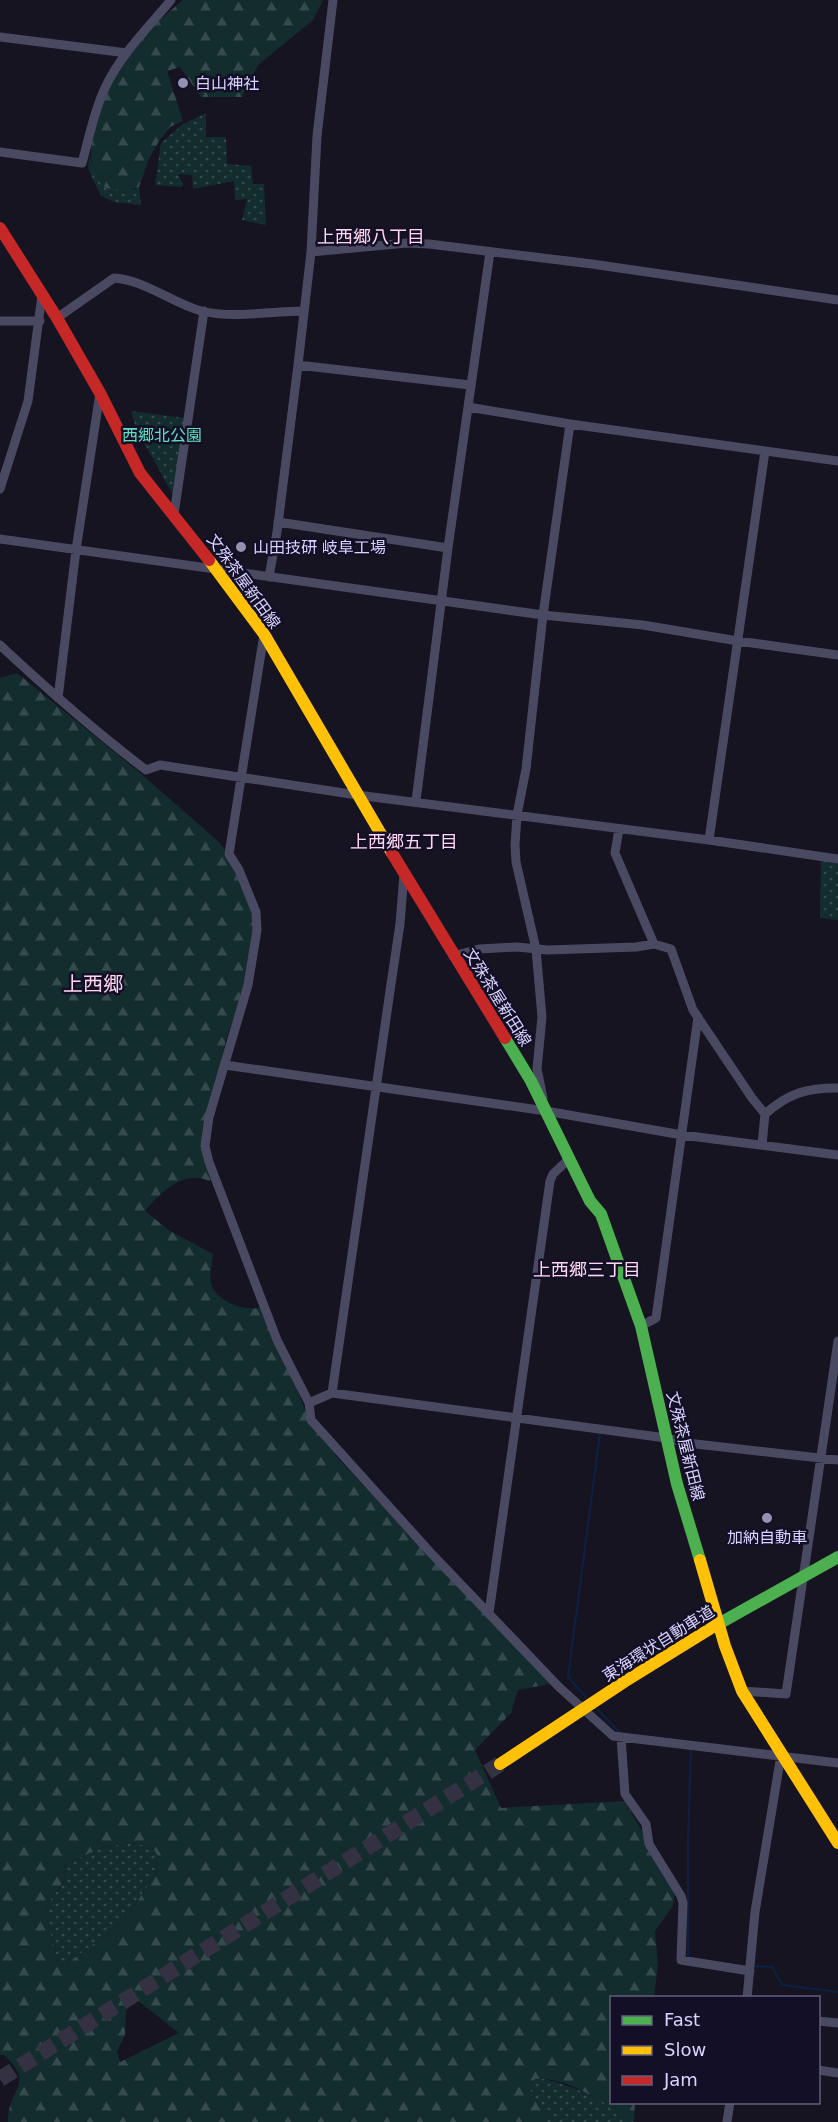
<svg xmlns="http://www.w3.org/2000/svg" width="838" height="2122" font-family="'DejaVu Sans','Noto Sans JP',sans-serif">
<style>
.green{fill:url(#green-dots)}
.forest{fill:url(#forest-firs);fill-rule:evenodd}
.lines{fill:none;stroke-linecap:round;stroke-linejoin:round}
.stream{stroke:#0d2144;stroke-width:2}
.highway-tunnel{stroke:#333142;stroke-width:16;stroke-dasharray:16 8;stroke-linecap:butt}
.street{stroke:#4a4962;stroke-width:9}
.fast{stroke:#4caf50;stroke-width:12}
.slow{stroke:#ffc107;stroke-width:12}
.jam{stroke:#c62828;stroke-width:12}
.poi-dot{fill:#9591b1;stroke:#130f26;stroke-width:2}
.labels{text-anchor:middle;stroke-width:5;stroke-linejoin:round;paint-order:stroke}
.poi-label{font-size:16px;fill:#d9d4ff;stroke:#130f26;text-anchor:start}
.park-label{font-size:16px;fill:#5fe0c0;stroke:#130f26}
.street-label{font-size:16px;fill:#d9d4ff;stroke:#130f26}
.neighbourhood-label{font-size:18px;fill:#ffd6f0;stroke:#130f26}
.quarter-label{font-size:20px;fill:#ffd6f0;stroke:#130f26}
</style>
<defs>
<pattern id="green-dots" width="8" height="8" patternUnits="userSpaceOnUse" patternTransform="scale(1.5)"><rect width="8" height="8" fill="#132c2d"/><path d="M2 2h.1M6 6h.1" fill="none" stroke="#354a4c" stroke-width="1.8" stroke-linecap="round"/></pattern>
<pattern id="forest-firs" width="22" height="20" patternUnits="userSpaceOnUse" patternTransform="scale(1.5)"><rect width="22" height="20" fill="#132c2d"/><path d="M5 1l3.5 6h-7zM16 11l3.5 6h-7z" fill="#354a4c"/></pattern>
</defs>
<rect width="100%" height="100%" fill="#161421"/>
<path class="green" d="M206,113v24h20l1,27 24,2 2,18h11l2,41 -24,-5 5,-21 -12,1 -1,-19 -41,8 -1,-14 -14,-1 5,11 -2,2 -26,-2 6,-42 22,-19z
M90,153l2,13 41,24 6,-3 2,18 -27,-3 -13,-6 -13,-28z
M131,411l53,7 -11,77 -37,-67z
M821,858l17,3v59l-18,-2z
M129,1843l22,3 7,10 -1,13 -5,11 -30,43 -57,42 -7,-2 -13,-51 5,-12 15,-20 -1,-15 37,-17z
M541,2078c33,9 68,22 93,44h-87v-4l-17,-28 1,-6 4,-5z"/>
<path class="forest" d="M183,0h140l-10,20 -55,45 -16,32h-41l-21,-30 -13,4 16,50 -13,6 -11,14 -10,18 -10,28 -13,4 -20,-3c-28,-20 -10,-74 2,-100 5,-13 24,-39 34,-50 12,-14 27,-26 41,-38z
M17,673l122,99 81,71 26,37 13,66 -33,94 -20,87v14l10,35 -7,5c-25,-12 -49,12 -64,30l25,20 43,23c-1,9 -4,21 -2,29 4,19 41,33 57,21l37,107 32,46 213,227 -32,6 -7,23 -36,37 26,58 124,-7 50,89 -2,16 -18,25 3,33 -4,33 -42,1v104l23,1 -1,18c-27,-15 -66,-45 -99,-42l-4,5 -1,6 17,28v4h-539c0,-35 28,-37 -4,-67h-4v-1377zM129,1843l22,3 7,10 -1,13 -5,11 -30,43 -57,42 -7,-2 -13,-51 5,-12 15,-21 -1,-14 37,-17zM137,2000l42,33 -59,29 -3,-11 8,-16 1,-25z"/>
<g class="lines">
<path class="stream" d="M586,1697l-18,-20 32,-244
M596,1708l25,26
M688,1957v-114l3,-93
M753,1966l19,1 10,18 56,7"/>
<path class="highway-tunnel" d="M0,2079l500,-315"/>
<path class="street" d="M0,37l127,16
M0,152l82,11c7,-25 12,-52 23,-75 15,-33 43,-60 66,-88
M311,252l96,-9 22,1 163,20 246,36
M57,318l57,-40c31,2 58,25 87,33 33,8 69,0 103,0
M0,321h40
M298,365l172,20
M468,407l102,17 268,37
M0,489l28,-88 14,-106
M174,514l30,-203
M278,522l170,26
M0,539l543,76 100,10 95,16 100,14
M269,577l8,-45 21,-167 13,-113 6,-116 16,-136
M264,634l-35,220 10,16 17,42 1,18 -9,55 -39,132 -4,29 4,16 68,178 32,63 2,17 119,132 129,135 54,49 225,27
M0,645c47,44 95,86 146,125l14,-5 197,30 352,45 129,19
M58,698l18,-148 24,-157
M416,801l32,-253 42,-296
M619,829l-4,24 39,91
M709,840l56,-389
M453,956l26,-7 38,-2 31,3 88,-3 18,-3 17,5 22,61 59,88 13,16 -3,31
M225,1065l321,46 136,24 156,20
M543,1098l-6,-29 5,-52 -6,-68 -20,-87 -1,-17 2,-30 9,-46 17,-154 27,-191
M765,1114c24,-21 41,-26 73,-26
M641,1326l15,-8 42,-301
M332,1393l58,-402 10,-67 4,-50
M309,1403l23,-10 334,45 21,5 151,17
M489,1613l61,-432 3,-7 16,-15
M742,1691l44,3 52,-353
M621,1737l4,57 21,30 3,20 32,52 2,7 -2,57 69,11
M747,1998l8,-86 26,-157
M818,2021l20,2
M818,2070l20,3
M727,2122l3,-20"/>
<path class="fast" d="M505,1038l26,43 59,120 11,13 40,112 36,158 23,76
M713,1627l125,-70"/>
<path class="slow" d="M209,560l55,74 128,219
M700,1560l25,86 17,45 96,152
M500,1764l124,-82 89,-55"/>
<path class="jam" d="M0,228l57,90 43,75 40,80 69,87
M392,853l113,185"/>
</g>
<g class="poi-dot">
<circle cx="183" cy="83" r="6"/>
<circle cx="241" cy="547" r="6"/>
<circle cx="767" cy="1518" r="6"/>
</g>
<g class="labels">
<g class="poi-label">
<text x="195" y="89">白山神社</text>
<text x="253" y="553">山田技研 岐阜工場</text>
<text x="767" y="1543" text-anchor="middle">加納自動車</text>
</g>
<g class="park-label">
<text x="162" y="441">西郷北公園</text>
</g>
<g class="street-label">
<text transform="translate(244 581) rotate(54)" y="6">文殊茶屋新田線</text>
<text transform="translate(498 997) rotate(58)" y="6">文殊茶屋新田線</text>
<text transform="translate(686 1446) rotate(76)" y="6">文殊茶屋新田線</text>
<text transform="translate(658 1643) rotate(-32)" y="6">東海環状自動車道</text>
</g>
<g class="neighbourhood-label">
<text x="371" y="243">上西郷八丁目</text>
<text x="404" y="848">上西郷五丁目</text>
<text x="587" y="1276">上西郷三丁目</text>
</g>
<g class="quarter-label">
<text x="93" y="991">上西郷</text>
</g>
</g>
<rect x="610" y="1996" width="210" height="108" fill="#130f26" stroke="#625e7d" stroke-width="1.5"/>
<rect x="622" y="2016" width="30" height="9" fill="#4caf50" stroke="#625e7d" stroke-width="1.5"/>
<text x="664" y="2026" font-size="18" fill="#d9d4ff">Fast</text>
<rect x="622" y="2046" width="30" height="9" fill="#ffc107" stroke="#625e7d" stroke-width="1.5"/>
<text x="664" y="2056" font-size="18" fill="#d9d4ff">Slow</text>
<rect x="622" y="2076" width="30" height="9" fill="#c62828" stroke="#625e7d" stroke-width="1.5"/>
<text x="664" y="2086" font-size="18" fill="#d9d4ff">Jam</text>
</svg>
